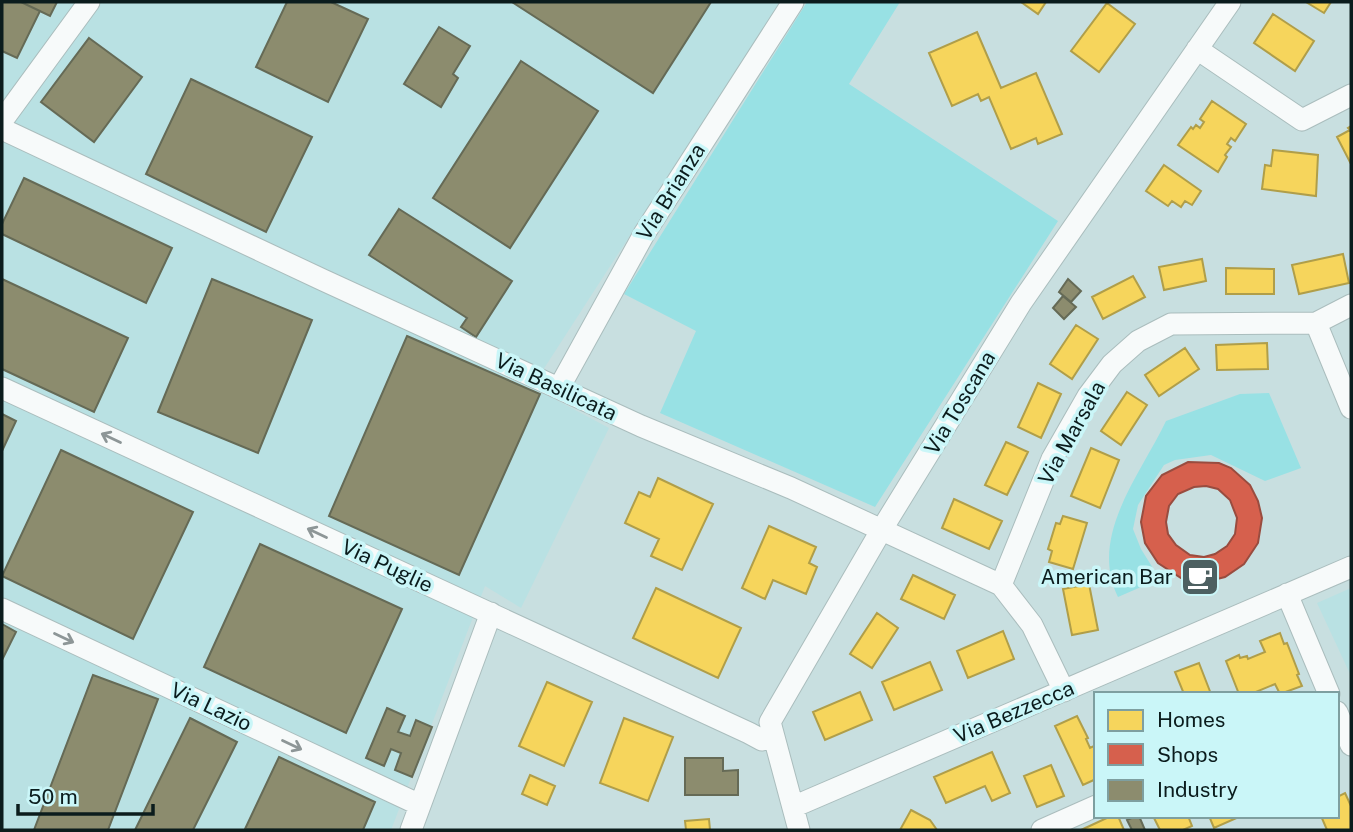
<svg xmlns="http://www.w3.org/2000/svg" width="1353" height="832" font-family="'Public Sans',sans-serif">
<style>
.built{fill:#b9e1e3}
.green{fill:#98e1e4}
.homes{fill:#f6d55c;stroke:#b09e49;stroke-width:2}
.shops{fill:#d6604d;stroke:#994c3f;stroke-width:2;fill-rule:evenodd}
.industry{fill:#8c8c6e;stroke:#656a56;stroke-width:2}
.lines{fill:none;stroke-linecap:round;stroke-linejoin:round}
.minor-casing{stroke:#aabdbd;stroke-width:23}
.minor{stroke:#f7fafa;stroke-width:21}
.oneway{stroke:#8d9697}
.labels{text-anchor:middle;stroke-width:7;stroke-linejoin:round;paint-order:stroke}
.street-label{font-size:21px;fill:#0b1c1d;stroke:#caf6f8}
.poi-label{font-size:21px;fill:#0b1c1d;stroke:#caf6f8;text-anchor:end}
</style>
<rect width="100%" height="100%" fill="#c8dfe0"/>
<path class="built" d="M2,2h779l-249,385 77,41 -88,180 -36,-22 -94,244h-389z
M1351,588v88l-34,-73z"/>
<path class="green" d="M807,2h93l-51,82 209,137 -183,286 -215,-94 36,-82 -72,-37z
M1269,393l32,75 -36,13 -54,-26 -36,5 -11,5 -26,40 -5,24 8,20 15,24 8,4 -46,20c-30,-61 23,-123 48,-176l74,-27z"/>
<path class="homes" d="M1021,2h25l-8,12z
M1306,2h25l-7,11z
M1107,3l28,21 -36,48 -28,-21z
M1273,14l41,27 -19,30 -41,-28z
M977,32l24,56 35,-15 26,61 -24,10 -2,-6 -25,11 -22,-52 -8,4 -3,-7 -26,12 -23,-53z
M1212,101l34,23 -11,17 -4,-3 -4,6 4,3 -6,8 2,2 -9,15 -40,-27 13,-18 2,2 3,-4 4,3 4,-6 -4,-3z
M1351,126v38l-14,-27 13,-7 -2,-2z
M1273,150l45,5 -2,41 -54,-7 3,-24 6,1z
M1164,165l37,26 -9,14 -7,-4 -4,6 -9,-6 -4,5 -22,-15z
M1343,254l6,29 -50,11 -7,-29z
M1202,259l4,22 -42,9 -5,-23z
M1226,268l48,1v25h-48z
M1133,276l12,21 -42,22 -11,-22z
M1076,325l22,14 -26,40 -22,-15z
M1267,343l1,26 -51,1 -1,-25z
M1185,348l14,21 -40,27 -14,-21z
M1038,383l23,11 -20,44 -23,-11z
M1127,392l20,13 -26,40 -20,-14z
M1006,442l22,10 -21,43 -22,-10z
M1091,448l28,12 -19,48 -29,-12z
M658,478l55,26 -31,66 -31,-14 8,-17 -34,-16 14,-31 11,5z
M954,499l48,22 -13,28 -47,-21z
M1063,516l24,7 -14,46 -24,-7 3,-11 -4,-2 8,-26 4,1z
M769,526l47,21 -7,16 8,4 -11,27 -33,-14 -8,19 -23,-11z
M913,575l42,20 -11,24 -43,-20z
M1089,584l9,46 -26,5 -9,-46z
M656,588l85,40 -23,50 -85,-40z
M877,613l21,15 -26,40 -22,-14z
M1003,631l11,28 -46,19 -11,-27z
M1280,633l4,11 3,-1 12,31 -2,1 5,11 -22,8 -5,-10 -24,10h-12l-13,-33 13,-6 1,3 7,-2 1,3 17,-7 -5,-11z
M930,662l12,28 -48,20 -12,-28z
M1199,663l12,31h-27l-9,-22z
M547,682l45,20 -28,64 -45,-20z
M860,692l12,28 -47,20 -12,-28z
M1077,716l11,22 -2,1 4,9 6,-3v34l-13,6 -28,-59z
M624,718l49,19 -25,64 -48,-18z
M992,752l18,41 -18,8 -7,-15 -39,17 -12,-26z
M1051,765l13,31 -27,11 -13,-31z
M530,775l25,11 -8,19 -25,-11z
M1345,793l6,13v24h-24l-6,-14h16v-19z
M911,810l19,10 7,10h-37z
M1111,816h7l6,14h-43z
M1153,816h35l4,10 -9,4h-23z
M1209,816h32l-27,12z
M709,819l1,11h-24l-1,-9z"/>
<path class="shops" d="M1188,462l31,1 12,5 19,17 8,16 4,17 -4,25 -14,21 -19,13 -20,5 -24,-4 -23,-15 -13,-20 -4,-21 5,-26 16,-21zM1206,486l12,3 12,11 7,18 -2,16 -8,12 -12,8 -11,3 -14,-2 -14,-10 -8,-11 -2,-12 3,-16 9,-12 16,-7z"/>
<path class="industry" d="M2,2h19l19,9 -23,47 -15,-7z
M21,2h36l-7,14z
M287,2h44l37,17 -40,83 -72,-35z
M512,2h199l-58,91z
M439,27l31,19 -17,28 5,4 -17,29 -37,-23z
M89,38l53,39 -48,65 -53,-40z
M521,61l77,50 -88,137 -77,-50z
M191,79l121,58 -46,95 -120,-58z
M24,178l148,70 -26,55 -144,-69v-10z
M399,209l113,72 -36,56 -15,-10 6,-9 -98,-63z
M2,279l126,59 -34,74 -92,-43z
M212,279l100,41 -54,133 -100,-41z
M1068,279l13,12 -10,11 -12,-10z
M1063,296l13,11 -12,12 -11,-11z
M407,336l133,58 -81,181 -130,-59z
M2,414l14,7 -14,30z
M61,450l132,62 -60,127 -131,-63z
M260,544l142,65 -56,124 -142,-66z
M2,624l14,8 -14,28z
M93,675l65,24 -50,131h-74z
M387,708l18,8 -7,16 12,4 6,-16 16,7 -20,50 -17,-7 6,-17 -10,-4 -7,17 -18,-8z
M190,718l47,24 -44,88h-58z
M279,757l96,45 -12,28 -118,-1z
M685,758h38v13l15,-1v25h-53z
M1136,816h3l6,14h-13l-5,-10z"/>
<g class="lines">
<defs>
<path id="minor" d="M1197,49l105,71 49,-25
M2,121l87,-119
M2,129l321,151 318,146 150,62 210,97 31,40 32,66
M1316,323l35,85
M2,388l747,345 13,7 11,-2
M559,388l85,-154 149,-232
M1001,585l51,-126 36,-63 24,-32 26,-23 33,-17 145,-1 35,-18
M1287,594l42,100
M2,609l418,196
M1337,712l14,33
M793,807l558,-240
M411,830l80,-217
M799,830l-29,-108 112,-193 139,-226 209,-301
M1042,830l54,-24"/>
</defs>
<use href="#minor" class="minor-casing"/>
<use href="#minor" class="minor"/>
</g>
<defs><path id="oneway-shaft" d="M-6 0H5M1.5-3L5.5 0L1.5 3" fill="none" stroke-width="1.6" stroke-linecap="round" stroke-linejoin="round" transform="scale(1.75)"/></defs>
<g class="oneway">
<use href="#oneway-shaft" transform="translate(111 438) rotate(-155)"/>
<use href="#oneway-shaft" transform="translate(317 533) rotate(-155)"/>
<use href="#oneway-shaft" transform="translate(64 638) rotate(25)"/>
<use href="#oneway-shaft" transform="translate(292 745) rotate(25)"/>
</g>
<defs>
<symbol id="cafe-square" viewBox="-11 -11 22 22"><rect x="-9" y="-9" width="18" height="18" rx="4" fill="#4d6061" stroke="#caf6f8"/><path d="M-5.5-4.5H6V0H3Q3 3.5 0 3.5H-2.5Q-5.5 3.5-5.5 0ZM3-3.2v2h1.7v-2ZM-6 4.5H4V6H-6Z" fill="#fff"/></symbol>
</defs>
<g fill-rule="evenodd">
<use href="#cafe-square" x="1178" y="555" width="44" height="44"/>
</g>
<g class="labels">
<g class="street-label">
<text transform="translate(671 192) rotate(-58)" y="7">Via Brianza</text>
<text transform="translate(556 387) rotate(25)" y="7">Via Basilicata</text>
<text transform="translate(960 403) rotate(-59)" y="7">Via Toscana</text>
<text transform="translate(1072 433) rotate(-61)" y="7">Via Marsala</text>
<text transform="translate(387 566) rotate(25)" y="7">Via Puglie</text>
<text transform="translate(211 707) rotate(25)" y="7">Via Lazio</text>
<text transform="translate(1014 712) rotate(-23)" y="7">Via Bezzecca</text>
</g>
<g class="poi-label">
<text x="1173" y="584">American Bar</text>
</g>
</g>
<rect width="1353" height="832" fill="none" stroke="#0b1c1d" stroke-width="7"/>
<rect x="1094" y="692" width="245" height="126" fill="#caf6f8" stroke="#7e9fa0" stroke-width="2"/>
<rect x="1108" y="710" width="35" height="21" fill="#f6d55c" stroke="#7e9fa0" stroke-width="2"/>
<text x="1157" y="727" font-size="21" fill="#0b1c1d">Homes</text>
<rect x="1108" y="744" width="35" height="21" fill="#d6604d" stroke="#7e9fa0" stroke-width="2"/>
<text x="1157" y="762" font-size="21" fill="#0b1c1d">Shops</text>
<rect x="1108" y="780" width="35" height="21" fill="#8c8c6e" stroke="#7e9fa0" stroke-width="2"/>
<text x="1157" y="797" font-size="21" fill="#0b1c1d">Industry</text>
<path d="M18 804v10h135v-10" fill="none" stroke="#0b1c1d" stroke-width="3.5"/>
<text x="28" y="804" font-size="21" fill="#0b1c1d" stroke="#caf6f8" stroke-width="5" paint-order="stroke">50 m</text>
</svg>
